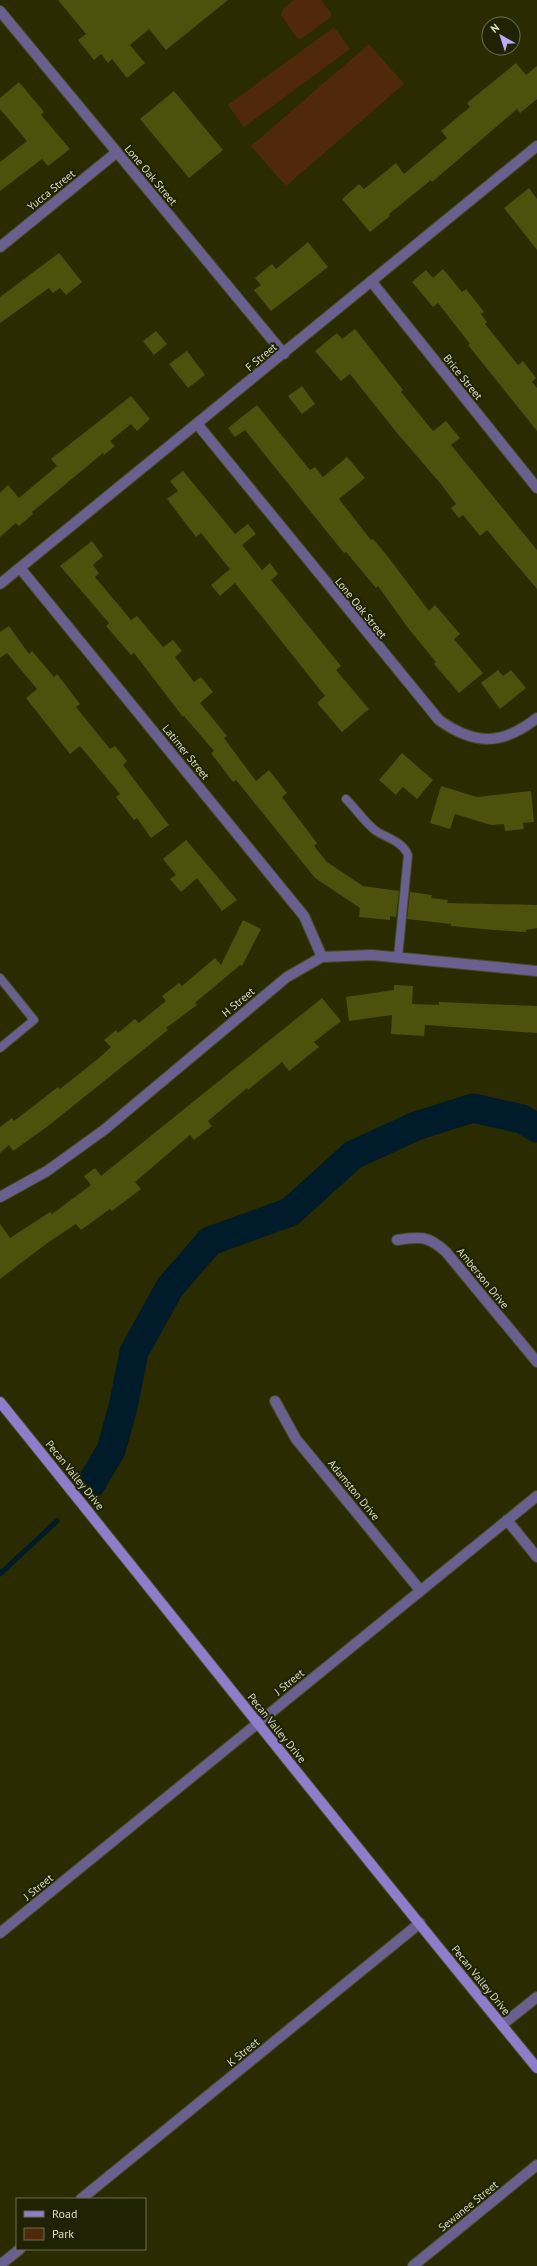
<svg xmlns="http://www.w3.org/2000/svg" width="537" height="2266" font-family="'PT Sans',sans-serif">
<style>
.green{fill:#50290d}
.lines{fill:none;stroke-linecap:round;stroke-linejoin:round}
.stream{stroke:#001b29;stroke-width:5}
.river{stroke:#001b29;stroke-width:29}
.building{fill:#4d510c}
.lane-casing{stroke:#46491f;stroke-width:10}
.street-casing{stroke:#46491f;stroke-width:12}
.secondary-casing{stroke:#46491f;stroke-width:12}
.lane{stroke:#696090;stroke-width:8}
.street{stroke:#696090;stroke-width:10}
.secondary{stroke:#8e7dca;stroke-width:10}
.labels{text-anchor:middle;stroke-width:4;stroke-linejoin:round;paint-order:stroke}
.street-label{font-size:11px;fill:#dbdfc1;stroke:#202204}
</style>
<rect width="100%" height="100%" fill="#2a2c00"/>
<path class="green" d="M294,0h27l10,13v4l-30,22 -4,-1 -16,-23 2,-6z
M334,27l16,22 -106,78 -16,-22z
M369,44l35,40 -118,102 -35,-40z"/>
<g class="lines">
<path class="stream" d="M0,1574l57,-53"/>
<path class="river" d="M91,1484l20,-34 12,-43 11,-55 36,-65 40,-46 80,-29 63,-57 63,-29 57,-18 49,11 15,9"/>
</g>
<path class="building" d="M58,0h170l-62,50 -17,-21 -19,16 15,18 -18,15 -15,-19 -4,4 -7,-9 -7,6 -16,-20 8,-6z
M516,63l10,12 11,-9v33l-17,14 -3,-4 -85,73 -1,-2 -42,34 1,2 -20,16 -28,-33 17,-15 5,5 32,-26 8,11 43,-36 -6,-7 29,-24 -3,-4z
M19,82l25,30 -3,3 29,34 -22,17 -6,-7 -42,32v-29l27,-21 -27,-32v-11z
M174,91l49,59 -34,28 -49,-59z
M529,188l8,11v51l-33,-42z
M308,242l20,25 -57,44 -17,-21 7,-5 -6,-7 17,-14 4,5z
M59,253l23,29 -16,13 -6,-7 -7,5 -4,-5 -49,35v-26z
M443,269l19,23 4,-3 18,23 -3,2 6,8 -2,2 33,41 5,-4 13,17 -4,4 5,6v43l-69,-86 2,-1 -32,-41 -5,4 -21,-25 14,-12 7,8z
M355,329l48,61 -2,2 32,39 13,-10 14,17 -9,7 86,105v39l-50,-59 -7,6 -17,-21 -4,3 -8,-10 5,-4 -15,-20 -44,-51 -47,-59 -9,7 -26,-30 22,-18 5,6z
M156,331l11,13 -13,11 -11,-14z
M187,351l18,24 -17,13 -19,-24z
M302,386l13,18 -13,10 -14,-18z
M131,396l19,23 -13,12 -6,-7 -21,17 5,5 -11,9 -1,-2 -71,59 1,2 -14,12 -3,-3 -16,14v-44l8,-8 11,13 38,-32 -6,-7z
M257,405l53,65 5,-3 8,10 24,-20 18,21 -26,21 32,41 2,-1 12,14 44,58 6,-6 25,29 -6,5 29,34 -24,20 -25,-29 2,-2 -28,-34 -30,-42 -2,2 -30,-36 -2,1 -99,-123 -10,7 -7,-9z
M183,471l52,63 13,-10 8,10 -14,11 20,25 8,-7 8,11 -7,6 70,86 -5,4 33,39 -27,23 -25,-29 8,-7 -90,-113 -15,13 -9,-11 19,-16 -29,-36 -5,4 -29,-38 11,-8 -8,-10z
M92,541l11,15 -10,9 6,8 -4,4 36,43 6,-4 26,31 10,-7 9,11 -7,6 19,25 7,-5 12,15 -13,11 27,33 -3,2 32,43 13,-11 18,23 -5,4 35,46 -3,3 13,16 36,24 36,5 -3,26 -6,-1v4l-31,-3 1,-9 -45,-30 -79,-98 -3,2 -22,-29 3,-2 -30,-35 -1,1 -49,-64 -3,2 -25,-29 3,-3 -49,-57z
M9,626l20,28 3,-3 22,26 3,-3 23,30 -4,3 34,42 5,-3 12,15 -4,4 46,60 -18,13 -14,-20 -3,2 -18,-23 4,-3 -40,-48 -10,8 -44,-56 11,-9 -30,-36 -7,5v-26z
M498,670l5,6 8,-6 15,18 -26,21 -19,-26z
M402,753l31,27 -16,19 -14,-12 -7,8 -17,-15z
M441,786l36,11 54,-6 3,31 -11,1 1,6 -19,2 -1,-7 -13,1 -36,-11 -5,15 -20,-6z
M186,840l51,60 -15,11 -25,-33 -16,14 -11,-13 6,-4 -13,-16z
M410,892l22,3 -1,3 17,2 -1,3 90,2v23l-11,2v2l-32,-2 -43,-4v-2l-44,-5z
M243,920l18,9 -19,37 -2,-1 -45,38 2,2 -31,23 2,2 -120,96 -35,25 -4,-6 -9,8v-26l12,-9 2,3 44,-34 2,2 39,-31 12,-11 -7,-7 12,-10 2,3 17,-14 4,4 27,-22 -4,-5 17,-13 3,3 33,-28 6,7z
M394,985l19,1 -1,18 27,1v-3l98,4v27l-112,-8 -1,11 -33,-2 1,-19 -43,6 -3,-24 48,-7z
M322,998l19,23 -27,21 5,5 -30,24 -7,-9 -34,28 -1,-2 -39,33 4,5 -18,14 -4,-5 -55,47 6,7 -29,22 -2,-2 -29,21 -5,-6 -30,20 -46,35v-55l10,14 40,-26 2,2 39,-29 -7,-9 11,-8 6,8z"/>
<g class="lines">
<defs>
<path id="lane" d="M346,799c10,10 19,24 30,32 11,7 26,10 32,24l-10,102
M0,978l34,42 -34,28"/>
<path id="street" d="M0,11l284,343
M0,247l117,-95
M371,281l166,207
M198,425l241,295c35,25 63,26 98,-2
M20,568l284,348 18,41
M0,584l537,-438
M0,1197l47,-26 57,-41 183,-153 35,-20 50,-2 165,16
M397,1240c23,-4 32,-4 49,12l91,110
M275,1401l21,38 124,151
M507,1520l30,37
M0,1933l537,-437
M502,2025l35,-28
M81,2199l339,-276
M0,2265l20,-16
M413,2266l124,-101"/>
<path id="secondary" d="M0,1402c179,222 356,446 537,666"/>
</defs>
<use href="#lane" class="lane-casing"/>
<use href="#street" class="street-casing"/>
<use href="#secondary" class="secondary-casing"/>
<use href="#lane" class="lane"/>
<use href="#street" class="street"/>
<use href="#secondary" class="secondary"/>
</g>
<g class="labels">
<g class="street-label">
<text transform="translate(151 175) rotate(50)" y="4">Lone Oak Street</text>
<text transform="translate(51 190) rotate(-39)" y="4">Yucca Street</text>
<text transform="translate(261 357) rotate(-40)" y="4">F Street</text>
<text transform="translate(463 377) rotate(51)" y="4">Brice Street</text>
<text transform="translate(361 608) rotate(51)" y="4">Lone Oak Street</text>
<text transform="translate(186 752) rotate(51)" y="4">Latimer Street</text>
<text transform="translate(238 1002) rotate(-40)" y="4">H Street</text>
<text transform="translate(483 1278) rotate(51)" y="4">Amberson Drive</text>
<text transform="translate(75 1475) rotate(51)" y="4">Pecan Valley Drive</text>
<text transform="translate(354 1490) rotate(51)" y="4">Adamston Drive</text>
<text transform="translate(289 1682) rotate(-39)" y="4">J Street</text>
<text transform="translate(277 1728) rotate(51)" y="4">Pecan Valley Drive</text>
<text transform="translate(38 1887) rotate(-39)" y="4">J Street</text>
<text transform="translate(481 1980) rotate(51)" y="4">Pecan Valley Drive</text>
<text transform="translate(243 2052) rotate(-39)" y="4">K Street</text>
<text transform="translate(468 2206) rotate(-39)" y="4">Sewanee Street</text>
</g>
</g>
<rect x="16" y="2198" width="130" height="52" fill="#202204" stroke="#6b6e50"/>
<rect x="24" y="2211" width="20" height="6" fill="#8e7dca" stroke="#6b6e50"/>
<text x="52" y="2218" font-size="12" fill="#dbdfc1">Road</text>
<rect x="24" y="2228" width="20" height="12" fill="#50290d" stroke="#6b6e50"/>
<text x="52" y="2238" font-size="12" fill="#dbdfc1">Park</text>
<g transform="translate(501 36) rotate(321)"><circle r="19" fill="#202204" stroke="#6b6e50"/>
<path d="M0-3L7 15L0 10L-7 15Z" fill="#b9abf7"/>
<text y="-6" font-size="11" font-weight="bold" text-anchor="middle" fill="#dbdfc1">N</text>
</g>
</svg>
